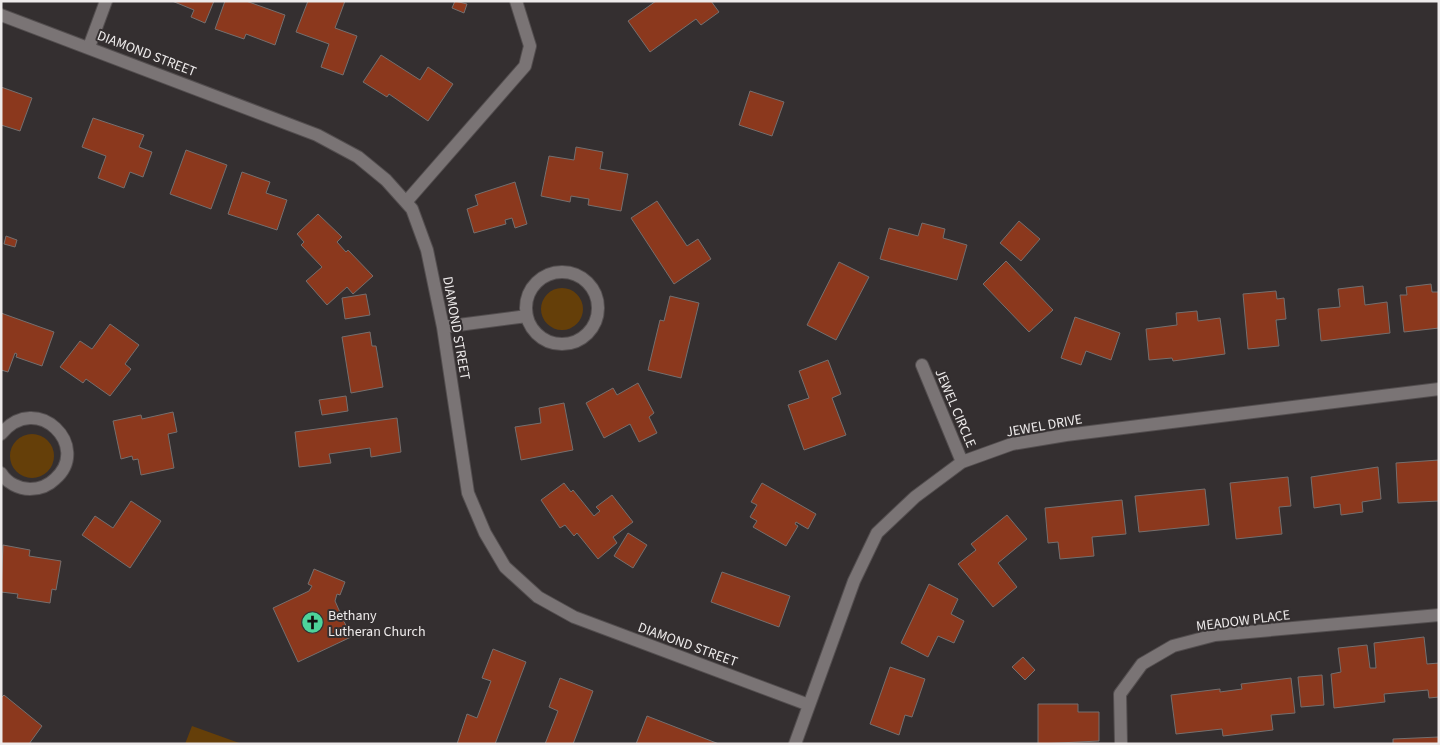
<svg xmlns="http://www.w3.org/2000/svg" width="1440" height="745" font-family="'Source Sans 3',sans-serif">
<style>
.green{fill:#653f09}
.building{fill:#8b381d;stroke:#756f6e}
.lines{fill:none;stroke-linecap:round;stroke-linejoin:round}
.minor-casing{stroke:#534e4f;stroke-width:14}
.minor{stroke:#7a7475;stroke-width:12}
.labels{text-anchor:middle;stroke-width:4;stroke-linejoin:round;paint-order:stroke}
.street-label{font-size:14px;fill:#eeebeb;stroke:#342f30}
.poi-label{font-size:14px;fill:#eeebeb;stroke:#342f30;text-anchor:start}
</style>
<rect width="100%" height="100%" fill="#342f30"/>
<path class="green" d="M541 309a21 21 0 1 1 42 0a21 21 0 1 1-42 0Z
M10 456a22 22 0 1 1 44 0a22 22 0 1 1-44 0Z
M192,726l50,18h-57z"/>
<path class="building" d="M172,1h42l-9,22 -14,-6 3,-7z
M225,1h21l39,14 -10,30 -29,-11 -2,5 -29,-10z
M308,1h37l-10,27 22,8 -14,39 -22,-8 8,-23 -33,-12z
M455,1l12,3 -3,9 -12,-5z
M656,1h55l8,11 -18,13 -5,-6 -46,33 -22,-31z
M381,55l39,25 8,-13 25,17 -25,37 -39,-27 -2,3 -24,-15z
M1,87l31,11 -12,33 -19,-6z
M750,91l34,11 -12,34 -33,-11z
M93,118l51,17 -5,12 13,5 -9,25 -13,-5 -6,16 -26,-10 8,-22 -24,-9z
M576,147l27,5 -3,17 28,5 -7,37 -33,-6 1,-6 -18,-3 -1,6 -29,-6 8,-40 25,4z
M186,150l41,15 -16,44 -41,-15z
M242,172l28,10 -4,11 21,7 -10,30 -49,-16z
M515,182l12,42 -12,4 -3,-10 -7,2 1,4 -32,9 -7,-24 11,-4 -3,-10z
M657,201l30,45 11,-7 13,20 -37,25 -43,-66z
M318,214l24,23 -5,5 9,10 2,-2 25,26 -20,18 -6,-7 -20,18 -21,-24 16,-14 -21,-22 3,-3 -7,-8z
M1019,221l21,18 -19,22 -21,-18z
M922,223l23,6 -2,9 24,7 -10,35 -77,-21 9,-31 29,8z
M6,236l11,4 -2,7 -11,-3z
M1006,261l47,49 -24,22 -46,-48z
M839,262l30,15 -33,63 -29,-15z
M1431,284l1,8h7v36l-35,4 -4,-37h7l-1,-8z
M1363,286l2,19 22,-3 3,31 -69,8 -3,-32 22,-2 -2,-18z
M1276,291l1,8 7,-1 2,21 -10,1 3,26 -31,3 -5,-55z
M366,294l4,21 -25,4 -3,-21z
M670,296l29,7 -18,75 -33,-8 12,-50 4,1z
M1197,311l1,10 22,-3 5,36 -52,7 -1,-3 -23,2 -3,-31 31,-4 -1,-12z
M1,313l53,19 -12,34 -26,-9 1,-3 -2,-1 -7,19 -7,-2z
M1075,317l45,16 -9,27 -25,-9 -5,14 -20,-7z
M110,324l29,21 -14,19 6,5 -21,27 -24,-17 -3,4 -23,-16 20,-26 12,8z
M370,332l2,14h4l7,41 -32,6 -9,-56z
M828,360l13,34 -9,4 14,37 -42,15 -16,-45 21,-7 -10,-27z
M638,383l16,30 -5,4 8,16 -18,9 -9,-18 -26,14 -18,-35 27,-15 4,7z
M346,396l2,15 -26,4 -3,-15z
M564,403l9,47 -52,10 -6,-33 26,-4 -2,-15z
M173,412l4,20 -9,2 6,34 -33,7 -3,-16 -5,1 -1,-4 -11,3 -8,-38 28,-6 1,4z
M397,418l4,34 -30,5 -1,-9 -41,6 2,9 -32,4 -4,-35z
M1439,460v41l-41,2 -2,-40z
M1378,467l3,32 -19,3 1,10 -22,3 -1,-11 -26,4 -3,-31z
M1288,477l3,29 -12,1 3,27 -46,5 -6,-56z
M564,483l7,9 2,-2 21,26 6,-5 -4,-4 16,-12 21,27 -20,15 4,6 -19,16 -21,-26 -3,3 -9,-11 -5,3 -19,-28z
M762,483l54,31 -8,15 -12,-7 -1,2 3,2 -12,20 -33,-19 4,-6 -7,-4 7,-12 -6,-3z
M1205,489l4,36 -70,7 -4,-36z
M1122,500l4,34 -34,3 2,19 -34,3 -2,-17 -10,1 -3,-35z
M131,501l30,20 -31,47 -48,-33 13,-19 18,12z
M1007,515l20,24 -29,24 19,24 -24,20 -35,-43 18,-14 -5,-6z
M628,533l19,12 -14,23 -19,-12z
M3,545l27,5 -1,6 32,5 -5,29 -4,-1 -2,14 -33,-5 1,-4 -17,-2z
M314,569l31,13 -5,13 -3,-1 -2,7 16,36 -53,25 -25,-54 36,-17 3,-5 -4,-2z
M722,572l68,24 -11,31 -68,-25z
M929,584l29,15 -7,15 13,7 -10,22 -16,-7 -10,21 -27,-14z
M1424,637l3,27 12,-1v34l-10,1 -1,-8 -44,4 1,8 -51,6 -3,-34 10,-2 -3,-24 29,-3 3,23h6l-2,-25z
M493,649l33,13 -31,82h-38l10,-30 10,4 14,-37 -9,-3z
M1023,657l12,13 -10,10 -13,-13z
M890,667l35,12 -13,38 -7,-2 -6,20 -29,-11z
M1322,675l2,30 -23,2 -3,-30z
M560,678l33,13 -20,53h-28l13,-33 -9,-4z
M1291,678l4,35 -24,2 2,15 -50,6 -1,-7 -46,5 -5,-39 49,-6v3l22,-3 -1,-5z
M4,695l38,31 -13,18h-28v-46z
M1038,704h40v8h21v29l-61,3z
M647,716l72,28h-83z
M1439,737v7h-46v-5z"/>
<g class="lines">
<defs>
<path id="minor" d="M1,15l316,120 41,22 28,23 26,29 15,41 16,77 25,166 17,40 20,34 33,30 36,20 235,88
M89,47l17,-46
M406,202l119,-136 5,-20 -14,-45
M526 308a36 36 0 1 1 72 0a36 36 0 1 1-72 0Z
M443,327l84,-11
M922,365l40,97
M1,434c36,-44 91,13 54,45 -7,7 -15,10 -25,10 -11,0 -23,-6 -29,-16
M795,744l59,-163 23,-48 38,-36 47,-35 50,-18 54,-9 373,-46
M1121,744l-1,-50 22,-30 31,-18 42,-11 224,-20"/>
</defs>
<use href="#minor" class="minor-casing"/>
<use href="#minor" class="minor"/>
</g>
<defs>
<symbol id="church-disc" viewBox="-11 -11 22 22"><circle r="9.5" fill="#4dd39a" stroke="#342f30"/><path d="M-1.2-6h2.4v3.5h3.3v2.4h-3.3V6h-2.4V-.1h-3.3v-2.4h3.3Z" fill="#111"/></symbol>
</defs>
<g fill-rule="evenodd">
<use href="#church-disc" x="300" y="610" width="25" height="25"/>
</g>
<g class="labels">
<g class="street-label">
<text transform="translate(147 53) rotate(21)" y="5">DIAMOND STREET</text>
<text transform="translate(457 328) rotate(80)" y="5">DIAMOND STREET</text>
<text transform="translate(956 408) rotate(67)" y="5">JEWEL CIRCLE</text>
<text transform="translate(1044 425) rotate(-10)" y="5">JEWEL DRIVE</text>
<text transform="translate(1243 620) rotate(-7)" y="5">MEADOW PLACE</text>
<text transform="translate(688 644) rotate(20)" y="5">DIAMOND STREET</text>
</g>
<g class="poi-label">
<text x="328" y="620">Bethany<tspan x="328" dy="16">Lutheran Church</tspan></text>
</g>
</g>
<rect width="1440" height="745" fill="none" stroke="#eeebeb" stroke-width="5"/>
</svg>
